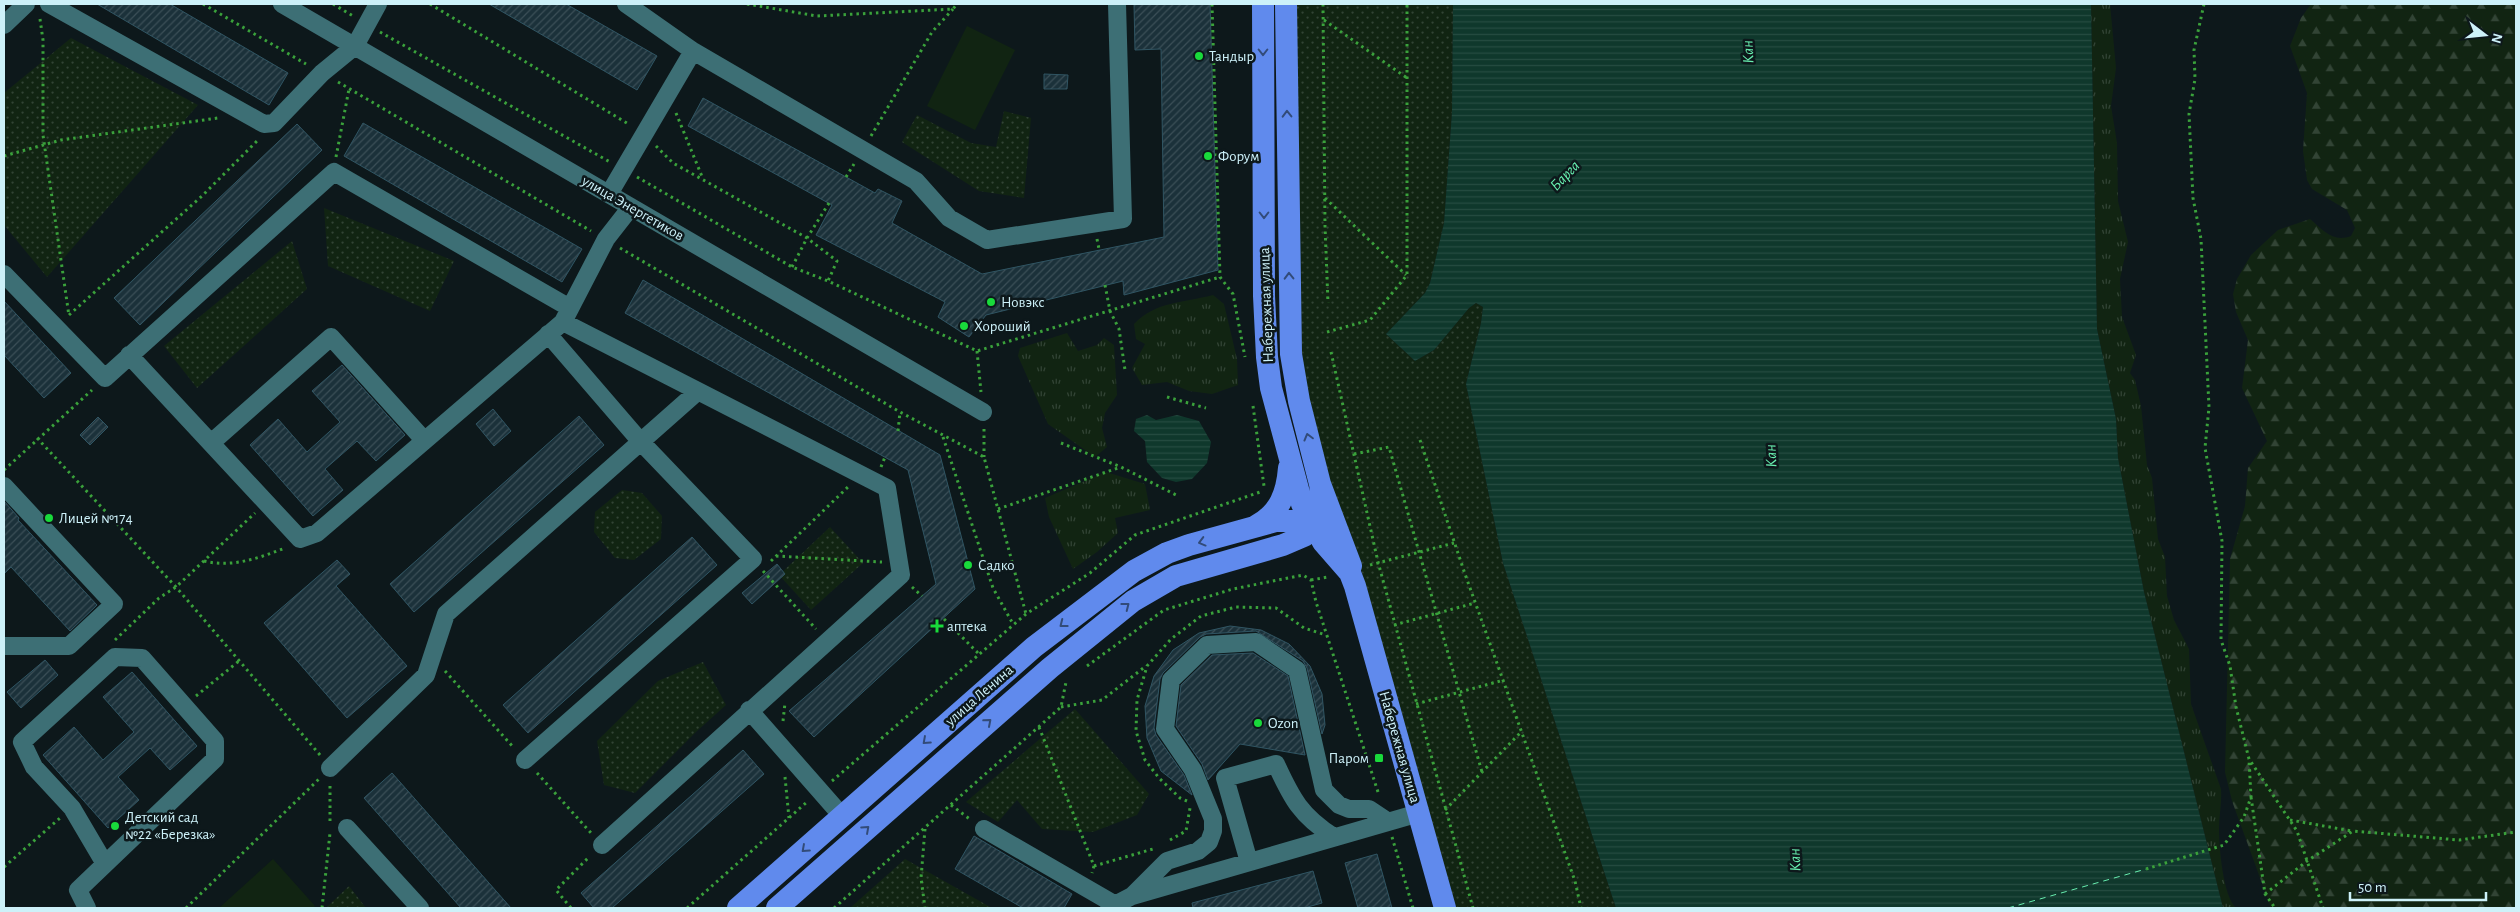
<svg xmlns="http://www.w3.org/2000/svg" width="2520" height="912" font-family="'Alegreya Sans',sans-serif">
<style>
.grass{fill:url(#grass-tufts)}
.forest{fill:url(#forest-firs)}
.park{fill:url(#park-dots)}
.pitch{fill:#112412}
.water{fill:url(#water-rules)}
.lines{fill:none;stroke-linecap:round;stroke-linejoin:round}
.ferry{stroke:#67eeaf;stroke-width:1;stroke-dasharray:6 5;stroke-linecap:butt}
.building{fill:url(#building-hatch);stroke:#305563}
.path{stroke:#3aa13b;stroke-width:3;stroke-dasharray:2.5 4;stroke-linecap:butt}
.minor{stroke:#3d6f75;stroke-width:18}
.major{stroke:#608aed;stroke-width:22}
.oneway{stroke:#324b79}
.poi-dot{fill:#19da3b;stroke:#0d181b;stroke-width:2}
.labels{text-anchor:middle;stroke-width:5;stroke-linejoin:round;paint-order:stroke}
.poi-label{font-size:15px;fill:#cdf1f9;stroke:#0d181b;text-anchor:start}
.street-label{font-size:15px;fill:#cdf1f9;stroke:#0d181b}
.water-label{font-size:16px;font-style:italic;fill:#67eeaf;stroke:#0d181b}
</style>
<defs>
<pattern id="grass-tufts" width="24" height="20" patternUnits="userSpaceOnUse" patternTransform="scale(1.25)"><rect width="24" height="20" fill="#112412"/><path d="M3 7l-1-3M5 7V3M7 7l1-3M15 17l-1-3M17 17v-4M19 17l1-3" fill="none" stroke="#324435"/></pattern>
<pattern id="forest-firs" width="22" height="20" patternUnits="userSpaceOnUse" patternTransform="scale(1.25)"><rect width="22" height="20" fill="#112412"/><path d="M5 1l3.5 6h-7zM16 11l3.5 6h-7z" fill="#324435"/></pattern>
<pattern id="park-dots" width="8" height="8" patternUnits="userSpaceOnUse" patternTransform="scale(1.25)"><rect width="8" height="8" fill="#112412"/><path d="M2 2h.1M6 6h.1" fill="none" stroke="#324435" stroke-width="1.8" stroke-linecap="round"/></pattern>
<pattern id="water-rules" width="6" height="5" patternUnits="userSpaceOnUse" patternTransform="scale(1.25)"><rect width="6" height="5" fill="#0f382c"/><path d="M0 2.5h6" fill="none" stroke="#264c41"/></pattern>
<pattern id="building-hatch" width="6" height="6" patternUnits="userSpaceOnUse" patternTransform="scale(1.25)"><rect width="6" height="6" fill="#1b313a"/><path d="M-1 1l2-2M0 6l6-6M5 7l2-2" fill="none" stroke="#3b4f57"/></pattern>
</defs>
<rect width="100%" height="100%" fill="#0d181b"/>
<path class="grass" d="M2091,4h19l6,64 -5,38 6,37 1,58 10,41 -8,37 2,38 14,38 -6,18 5,7 6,26 6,59 5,13 6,61 7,18 2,39 7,24 15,29 2,55 30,85c1,14 -2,26 -2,40 0,18 4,67 17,79h-13l-79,-316 -26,-134 -2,-39 -19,-90z
M1213,295l11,9 13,55 1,26 -26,9 -23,-3 -22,-9 -25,3 -10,-17 13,-24 -9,-5 -2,-15c22,-23 49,-21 79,-29z
M1067,333l11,18 19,-6 7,-7 10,7 3,50 -12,18 -3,15 5,19 -12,10 -47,-33 -30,-68 2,-8z
M1106,472l39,12 5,26 -35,8 3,15 -21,19 -24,17 -24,-52 -4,-19z"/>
<path class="forest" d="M2311,4h205v904h-245l-39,-107 -7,-29 5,-213 15,-53 3,-38 19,-27 -25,-53 6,-48 -12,-28 -3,-18 4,-15 14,-24 27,-25 32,-11c13,11 23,24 41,17l4,-8 -8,-18 -35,-21 -5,-9 -4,-29 4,-58 -17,-47 11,-28z"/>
<path class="park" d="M1294,4h159l-1,108 -8,111 -14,60 -5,10 -39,41 29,27 19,-11 35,-42 7,-5 7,4 -2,16 -15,61 37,179 113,345h-160l-97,-346 -22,-49 -37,-148z
M71,38l127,67 -151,172 -43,-52v-132z
M1004,111l27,7 -7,80 -45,-7 -77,-49 15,-27 54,28 25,4z
M324,208l130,53 -24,50 -102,-45z
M292,241l15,48 -110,99 -33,-42z
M622,490l20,3 20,23 -1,23 -27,21 -19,-2 -21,-26 1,-20z
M830,527l33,36 -52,47 -32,-35z
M703,662l23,43 -30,27 -61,61 -31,-8 -7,-44 61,-60z
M1075,709l74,85 -12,21 -44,17 -51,-3 -25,-29 -19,22 -32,-20z
M905,859l87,49h-142z
M349,886l17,22h-40z"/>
<path class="pitch" d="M967,26l48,24 -40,80 -48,-24z
M273,859l42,47 -2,2h-94z"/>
<path class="water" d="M1453,4h638l6,325 19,90 2,39 26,134 79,316h-607l-113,-345 -37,-179 15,-61 2,-16 -7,-4 -7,5 -35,42 -19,11 -29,-27 39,-41 5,-10 14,-60 8,-111z
M1147,415l9,5 21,-5 22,6 12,21 -4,21 -15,16 -16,3 -14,-4 -15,-16 -2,-21 -11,-10 2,-12z"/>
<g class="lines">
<path class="ferry" d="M2008,908l138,-39"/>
</g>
<path class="building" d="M97,4h73l118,69 -19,32z
M489,4h77l91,52 -20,34z
M1134,4h76l8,266 -94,25 -1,-14 -137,34 -17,22 -31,-20 7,-15 -129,-67 16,-30 -144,-79 15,-28 172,95 3,-4 24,12 -10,22 90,51 182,-37 -3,-188 -26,1z
M1044,74l24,1 -1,14h-23z
M363,123l219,126 -20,33 -218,-126z
M297,124l25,26 -182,175 -26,-27z
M643,280l297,175 35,134 -161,148 -25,-26 147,-127 -28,-114 -283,-157z
M4,301l67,72 -27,25 -40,-43z
M342,365l63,70 -29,26 -19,-20 -32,28 18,21 -30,26 -63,-71 28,-26 29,33 33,-30 -28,-31z
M493,409l18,22 -17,15 -18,-22z
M579,416l25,29 -190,167 -24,-28z
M98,417l10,10 -18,18 -10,-10z
M4,501l15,17 -1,2 79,85 -27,26 -59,-64 -7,7z
M692,537l25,28 -189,168 -25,-28z
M337,560l13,14 -14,12 71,80 -60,52 -83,-95z
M777,564l8,10 -33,30 -10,-11z
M1230,626l31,4 28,14 21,22 12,28 3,31 -3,9 -15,-66 -4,-7 -47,-30 -50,3 -6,3 -37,36 -3,6 -6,49 2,7 28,40 8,20 -31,-24 -14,-33 -2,-32 9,-30 19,-26 26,-17z
M1253,653l35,23 17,79 -65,-11 -32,36 -6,-16 -26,-38 5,-41 31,-30z
M45,660l13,15 -37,33 -14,-16z
M132,672l65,74 -27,24 -20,-22 -32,29 21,23 -31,28 -65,-73 31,-28 29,33 31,-28 -31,-35z
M743,750l21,24 -152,134h-18l-13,-15z
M392,773l119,135h-50l-75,-85 -22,-25z
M974,836l98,58 -8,14h-41l-68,-39z
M1377,854l15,54h-34l-13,-45z
M1313,871l9,32 -18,5h-111l-1,-5z"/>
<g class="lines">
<path class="path" d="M203,4l103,60
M333,4l20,12
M430,4l200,121
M747,4l70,12 136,-7 4,-5
M1212,4l8,273 13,17 12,63
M1323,4l2,222 3,77
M2204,4l-10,46 1,29 -6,35 4,84 8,41 8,168 -4,41 17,93 -1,99 9,26 6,41 13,52 48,72 26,77
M40,19l3,21v95l26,181
M1324,20l83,58
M380,32l230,130
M338,82l253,149
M676,113l27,66
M871,136l61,-104 21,-23
M656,146l17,17 134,75 30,23 -9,20
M4,156l57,-16 157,-22
M336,157l13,-68
M637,177l155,90 36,14 149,70 243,-74
M846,177l8,-13
M1325,198l81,77
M1097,239l2,10
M620,248l280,164 84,45 42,157
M792,267l15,-29 22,-35
M1105,285l5,26 9,18 6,41
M69,315l133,-119 57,-57
M1327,332l43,-12 37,-45v-271
M977,351l4,41
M1331,352l47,210 95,346
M1167,397l39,11
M1253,406l11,80
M984,429v28
M898,431l2,-19
M943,437l50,151 20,36
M37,438l139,149 144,168
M1420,440l45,134 110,307 6,27
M1061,443l60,24 57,29
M1354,454l35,-7 93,325
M881,467l4,-10
M4,470l88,-80
M998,509l123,-42
M776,556l106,6
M204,561c28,7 55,-3 81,-13
M771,561l77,-74
M1370,565l84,-22
M763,571l53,58
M1311,580l17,-3
M912,587l10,9
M944,619l35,35
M1394,625l81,-22
M115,640l44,-42 17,-11 79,-74
M1087,666l77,-56 69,-21 70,-14 8,5 5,22 63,193
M445,671l69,77
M196,696l43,-35
M1416,704l88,-24
M1061,707l41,-7 44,-34
M783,721l2,-18
M1039,727l55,139 -2,7
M537,773l54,60
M785,777l4,41
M832,781l194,-167 64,-41 45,-38 128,-44
M2251,797l14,97 10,14
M1187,801l-7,-3 -21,-20 -14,-18 -9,-29 1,-31 10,-34 24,-27 30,-23 35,-9 40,1 28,20 22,7
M951,805l20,15
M1445,810l77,-79
M2290,820l62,11
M330,821v-36
M925,829l-4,49 4,30
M1392,837l21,71
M1170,840l16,-9 4,-23
M1094,866l59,-17
M4,867l56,-49
M2146,869l78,-24 20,-28 7,-20 -2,-37
M2265,894l42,-33 46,-30 106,9 57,-8
M186,908l133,-129
M322,908l8,-75
M571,908l-15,-18 33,-33
M687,908l121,-107
M834,908l227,-201 5,-25"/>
<path class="minor" d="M49,4l215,120 10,-1 48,-50 33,-27 23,-42
M282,4l701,408
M626,4l67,47 223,130 33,37 38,22 136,-21 -6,-215
M4,25l22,-21
M609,194l84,-143
M4,274l101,104 229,-206 236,136
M563,322l324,166 14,87 -299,270
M129,355l171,184 17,-6 246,-211 43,-83 25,-32
M211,443l120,-106 93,103
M4,486l110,118 -45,42h-65
M749,710l93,106
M525,760l228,-201 -112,-117 -93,-108
M330,768l96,-93 20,-61 251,-222
M347,828l73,80
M984,829l130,75
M1249,862l-24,-84 51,-14c16,35 25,52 58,73
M1132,896l35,-35 31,-10 11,-9 4,-11v-12l-20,-49 -28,-41 6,-49 36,-35 49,-3 41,28 27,120 15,15 10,4h20l18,12
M87,908l-9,-18 137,-131v-18l-73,-83 -27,-1 -93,85 12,25 38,41 33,56
M1109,908l23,-12 287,-83"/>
<path class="major" d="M1263,4l1,292 3,61 4,31 31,116 21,38 27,31 5,13 90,322
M1286,4l5,350 8,47 21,83 31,82
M1256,526c24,-13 31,-33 33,-58
M738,908l296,-261 100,-76 33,-18 22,-8 87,-24h28l18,7
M777,908l273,-240 83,-67 43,-25 107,-31 21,-9 14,-16 4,-22 -2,-14"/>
</g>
<defs><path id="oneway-chevron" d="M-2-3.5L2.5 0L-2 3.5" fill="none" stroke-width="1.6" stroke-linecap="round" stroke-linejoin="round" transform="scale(1.25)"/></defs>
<g class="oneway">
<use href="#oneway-chevron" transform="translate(1263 52) rotate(90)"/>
<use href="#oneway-chevron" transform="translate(1287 114) rotate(-91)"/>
<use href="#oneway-chevron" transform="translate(1264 215) rotate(90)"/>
<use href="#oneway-chevron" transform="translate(1289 276) rotate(-91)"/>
<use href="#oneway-chevron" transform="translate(1308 437) rotate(-105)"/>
<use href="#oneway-chevron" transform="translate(1202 542) rotate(165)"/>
<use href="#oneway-chevron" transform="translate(1126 606) rotate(-38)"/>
<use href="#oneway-chevron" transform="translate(1063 624) rotate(142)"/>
<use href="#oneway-chevron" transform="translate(988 722) rotate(-41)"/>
<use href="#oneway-chevron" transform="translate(926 741) rotate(138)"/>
<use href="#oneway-chevron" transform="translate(866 829) rotate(-42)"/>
<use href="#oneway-chevron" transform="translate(805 849) rotate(138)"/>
</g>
<g class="poi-dot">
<circle cx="1199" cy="56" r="5"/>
<circle cx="1208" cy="156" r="5"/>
<circle cx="991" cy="302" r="5"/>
<circle cx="964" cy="326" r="5"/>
<circle cx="49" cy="518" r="5"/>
<circle cx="968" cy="565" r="5"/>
<path d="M934.5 618.5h5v5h5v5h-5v5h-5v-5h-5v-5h5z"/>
<circle cx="1258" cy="723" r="5"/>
<rect x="1374" y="753" width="10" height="10" rx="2.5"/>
<circle cx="115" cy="826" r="5"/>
</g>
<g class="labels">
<g class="poi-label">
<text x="1209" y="61">Тандыр</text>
<text x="1218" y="161">Форум</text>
<text x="1001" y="307">Новэкс</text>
<text x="974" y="331">Хороший</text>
<text x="59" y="523">Лицей №174</text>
<text x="978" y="570">Садко</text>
<text x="947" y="631">аптека</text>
<text x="1268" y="728">Ozon</text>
<text x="1369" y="763" text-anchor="end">Паром</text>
<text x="125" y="822">Детский сад<tspan x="125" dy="17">№22 «Березка»</tspan></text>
</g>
<g class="street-label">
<text transform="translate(633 208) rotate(30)" y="5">улица Энергетиков</text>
<text transform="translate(1266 305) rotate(-92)" y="5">Набережная улица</text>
<text transform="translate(979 695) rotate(-41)" y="5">улица Ленина</text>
<text transform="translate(1400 747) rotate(74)" y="5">Набережная улица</text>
</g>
<g class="water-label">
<text transform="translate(1747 52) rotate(-93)" y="6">Кан</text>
<text transform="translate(1564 175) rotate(-46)" y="6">Барга</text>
<text transform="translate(1770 456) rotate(-93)" y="6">Кан</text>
<text transform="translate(1794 860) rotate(-93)" y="6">Кан</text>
</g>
</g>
<rect width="2520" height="912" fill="none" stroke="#cdf1f9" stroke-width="10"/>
<g transform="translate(2485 35) rotate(106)" stroke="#0d181b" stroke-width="4" paint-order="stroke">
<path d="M0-4L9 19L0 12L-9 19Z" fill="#cdf1f9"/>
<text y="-8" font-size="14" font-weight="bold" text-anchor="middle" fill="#cdf1f9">N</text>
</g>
<path d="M2350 892v8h136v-8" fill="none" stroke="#cdf1f9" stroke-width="2.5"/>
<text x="2358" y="892" font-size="15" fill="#cdf1f9" stroke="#0d181b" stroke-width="4" paint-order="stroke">50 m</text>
</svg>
